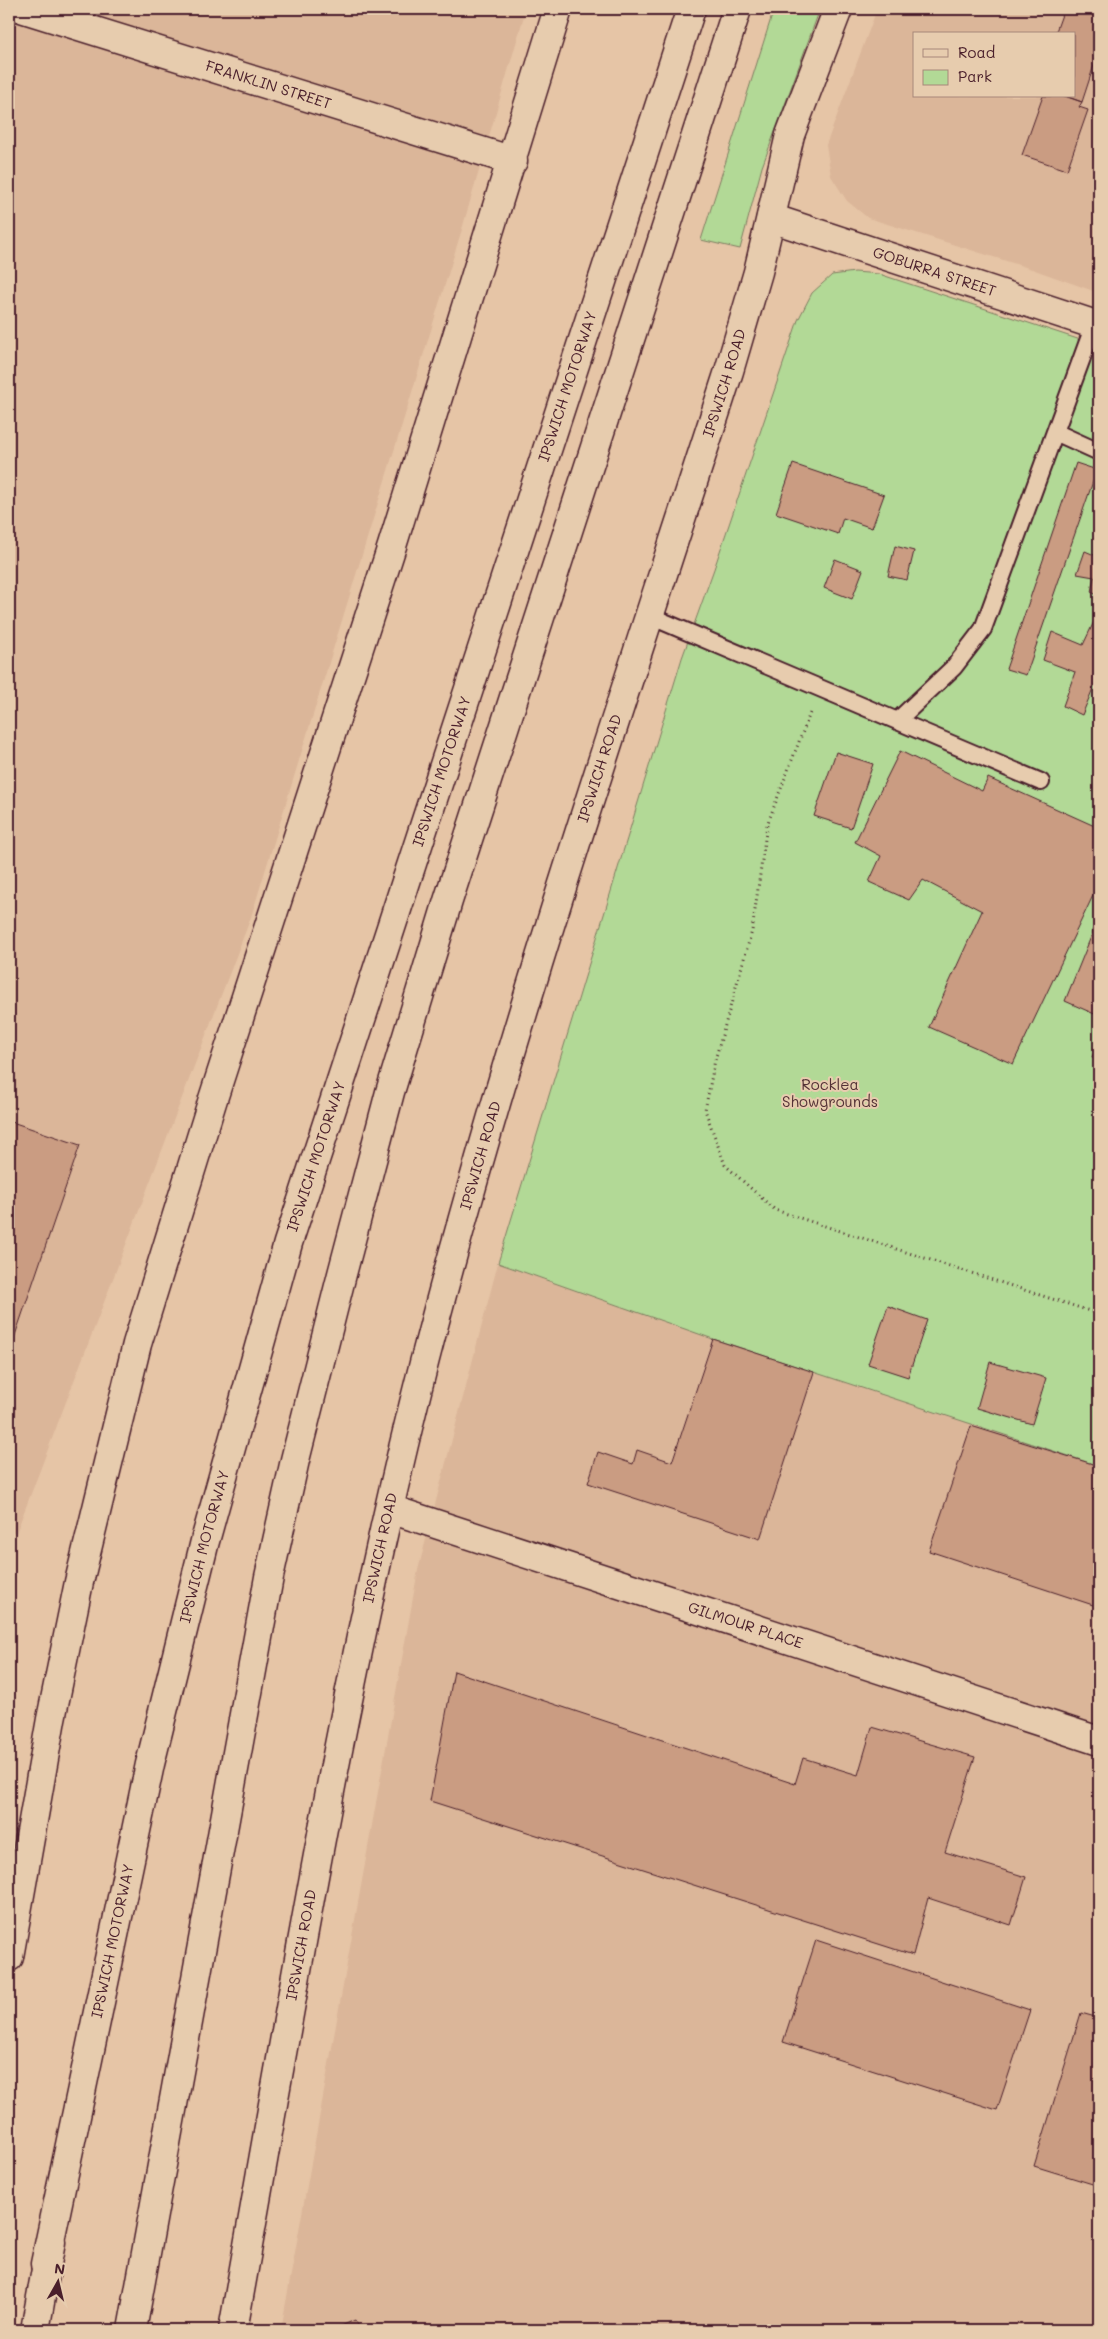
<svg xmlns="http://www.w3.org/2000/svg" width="1108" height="2339" font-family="Mali,sans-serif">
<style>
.built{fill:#dbb699;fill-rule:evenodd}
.green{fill:#b2d996;stroke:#7e7c60}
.building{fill:#ca9c82;stroke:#4a1f2b}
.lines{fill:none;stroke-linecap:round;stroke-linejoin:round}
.service-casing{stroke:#4a1f2b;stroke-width:20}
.minor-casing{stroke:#4a1f2b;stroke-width:31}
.tertiary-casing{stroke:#4a1f2b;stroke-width:31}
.trunk-casing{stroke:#4a1f2b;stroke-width:31}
.motorway-casing{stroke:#4a1f2b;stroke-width:31}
.path{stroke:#4a1f2b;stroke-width:3;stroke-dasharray:1 4;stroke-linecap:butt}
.service{stroke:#e7ccae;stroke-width:16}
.minor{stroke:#e7ccae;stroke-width:28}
.tertiary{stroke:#e7ccae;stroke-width:28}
.trunk{stroke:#e7ccae;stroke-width:28}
.motorway{stroke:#e7ccae;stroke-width:28}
.labels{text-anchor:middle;stroke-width:4;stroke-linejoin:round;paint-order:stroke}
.street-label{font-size:15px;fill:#4a1f2b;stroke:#e7ccae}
.park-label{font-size:15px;fill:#543236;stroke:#e7ccae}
</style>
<rect width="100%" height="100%" fill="#e6c5a6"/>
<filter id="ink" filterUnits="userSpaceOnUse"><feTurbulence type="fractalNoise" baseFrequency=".02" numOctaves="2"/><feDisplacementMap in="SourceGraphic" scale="10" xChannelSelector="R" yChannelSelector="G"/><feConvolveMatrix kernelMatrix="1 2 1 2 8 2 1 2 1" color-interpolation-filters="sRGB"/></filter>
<g filter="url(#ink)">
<path class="built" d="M9,9h517l-64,220 -211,688 -235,616 -7,-2z
M877,9h222v284l-67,-24 -164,-51 -21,-17 -16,-25 -5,-31zM914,34h160v62h-160z
M498,1263l215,76 386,127v864h-818l137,-760z"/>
<path class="green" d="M774,9h46l-58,158 -22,82 -39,-9z
M855,272l24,2 220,72v1120l-386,-127 -215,-76 184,-605 32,-89 84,-249 14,-27 20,-18z"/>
<path class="building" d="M1064,9h35v41l-17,52 -17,-6h9v-62h-19z
M1043,96h22l17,6 -3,5 9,3 -21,60 -45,-15z
M1076,463l21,7 -71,205 -20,-6z
M793,464l91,31 -12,33 -29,-10 -5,16 -62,-21z
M895,546l19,5 -7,29 -19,-4z
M1085,551l14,6v39l-8,-4 3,-15 -17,-3z
M835,559l28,11 -11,29 -28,-11z
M1099,611v63l-17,41 -19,-9 12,-34 -32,-12 9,-28 31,13z
M900,751l82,40 6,-13 111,50v55l-86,181 -84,-37 53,-116 -59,-31 -14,20 -40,-18 12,-26 -26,-14z
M836,752l37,12 -22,64 -37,-12z
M1099,917v99l-34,-15z
M1099,1039v21l-7,-3z
M9,1121l71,24 -71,208z
M888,1306l39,14 -19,57 -40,-13z
M713,1339l101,33 -54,167 -172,-56 10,-31 35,12 4,-14 35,12z
M990,1362l56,16 -14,46 -55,-16z
M971,1426l128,40v141l-170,-56z
M454,1671l341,113 8,-26 55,17 14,-48 103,30 -30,95 81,25 -15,48 -83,-27 -15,57 -483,-154z
M816,1940l214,70 -33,100 -214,-68z
M1081,2013l18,5v168l-65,-20z
M355,2320l6,10h-20l-2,-3z"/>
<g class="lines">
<defs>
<path id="service" d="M1055,432l44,20
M650,616l391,166
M897,721l57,-54 29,-38 111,-304"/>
<g id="minor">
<path id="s1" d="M24,9l489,152"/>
<path id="s2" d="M771,218l328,108"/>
<path id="s3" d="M390,1509l709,232"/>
<path d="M9,1957l42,-238 28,-137 58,-238 75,-242 180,-556 166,-537"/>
</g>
<g id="tertiary">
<path id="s4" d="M233,2330c58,-323 110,-649 191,-967 86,-335 199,-663 305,-992l29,-99 32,-137 48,-126"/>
</g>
<g id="trunk">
<path id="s5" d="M45,2264l105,-500 55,-223 83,-298 403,-1234"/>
<path d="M132,2330l137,-753 26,-117 47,-186 48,-182 58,-191 289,-892"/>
</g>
<path id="motorway" d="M35,2330l16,-88"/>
</defs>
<use href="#service" class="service-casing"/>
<use href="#minor" class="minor-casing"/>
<use href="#tertiary" class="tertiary-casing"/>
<use href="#trunk" class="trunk-casing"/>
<use href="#motorway" class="motorway-casing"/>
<path class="path" d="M810,713l-43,112 -15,106 -37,129 -10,50 20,55 50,45 324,104"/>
<use href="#service" class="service"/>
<use href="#minor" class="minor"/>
<use href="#tertiary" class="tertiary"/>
<use href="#trunk" class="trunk"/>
<use href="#motorway" class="motorway"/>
</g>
</g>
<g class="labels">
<g class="street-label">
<text dy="5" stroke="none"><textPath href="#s1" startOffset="256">FRANKLIN STREET</textPath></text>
<text dy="5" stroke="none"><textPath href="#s2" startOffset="172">GOBURRA STREET</textPath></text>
<text dy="5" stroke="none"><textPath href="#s4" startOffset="2011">IPSWICH ROAD</textPath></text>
<text dy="5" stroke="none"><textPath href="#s5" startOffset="1951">IPSWICH MOTORWAY</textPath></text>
<text dy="5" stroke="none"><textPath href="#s4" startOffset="1606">IPSWICH ROAD</textPath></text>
<text dy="5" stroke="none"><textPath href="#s5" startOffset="1546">IPSWICH MOTORWAY</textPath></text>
<text dy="5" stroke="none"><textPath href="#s4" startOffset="1201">IPSWICH ROAD</textPath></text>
<text dy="5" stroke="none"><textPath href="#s5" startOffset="1141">IPSWICH MOTORWAY</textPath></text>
<text dy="5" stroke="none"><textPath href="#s5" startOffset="735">IPSWICH MOTORWAY</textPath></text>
<text dy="5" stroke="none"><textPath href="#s4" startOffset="796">IPSWICH ROAD</textPath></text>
<text dy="5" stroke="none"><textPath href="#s3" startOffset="374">GILMOUR PLACE</textPath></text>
<text dy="5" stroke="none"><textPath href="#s5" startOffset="330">IPSWICH MOTORWAY</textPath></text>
<text dy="5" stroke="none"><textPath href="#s4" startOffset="391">IPSWICH ROAD</textPath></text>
</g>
<g class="park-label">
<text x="830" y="1090">Rocklea<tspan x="830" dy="17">Showgrounds</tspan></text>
</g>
</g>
<rect width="1108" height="2339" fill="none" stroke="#e7ccae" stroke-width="30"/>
<rect x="15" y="15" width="1078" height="2309" fill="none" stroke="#4a1f2b" stroke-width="2" filter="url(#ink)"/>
<rect x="913" y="32" width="162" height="65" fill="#e7ccae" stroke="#a8877a"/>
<rect x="923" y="49" width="25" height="8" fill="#e7ccae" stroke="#a8877a"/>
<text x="958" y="58" font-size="15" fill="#4a1f2b">Road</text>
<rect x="923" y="70" width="25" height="15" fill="#b2d996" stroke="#a8877a"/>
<text x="958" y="82" font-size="15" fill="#4a1f2b">Park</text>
<g transform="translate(58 2282) rotate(8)" stroke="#e7ccae" stroke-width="4" paint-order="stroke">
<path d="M0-4L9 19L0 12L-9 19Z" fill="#4a1f2b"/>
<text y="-8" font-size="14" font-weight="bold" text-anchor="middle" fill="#4a1f2b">N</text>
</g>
</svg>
